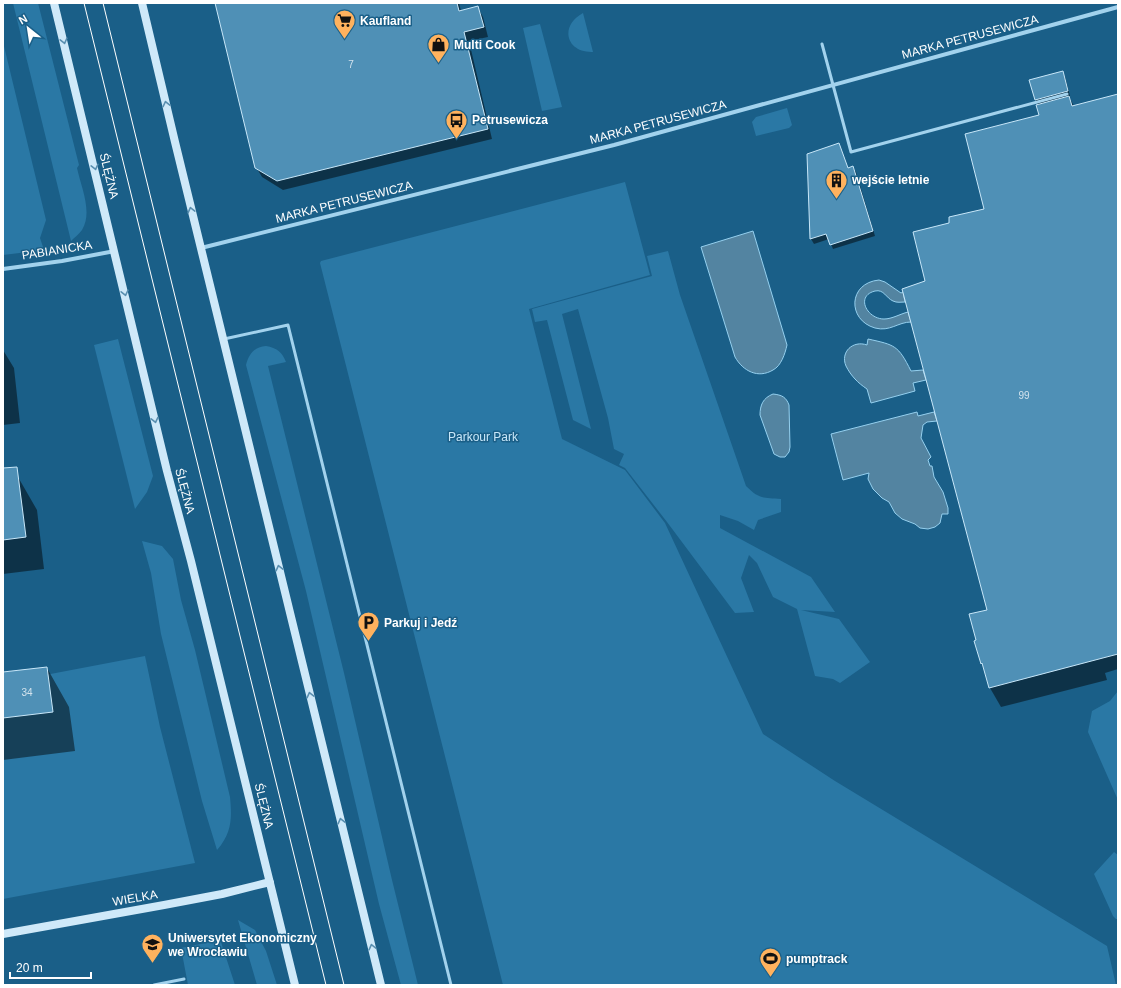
<svg xmlns="http://www.w3.org/2000/svg" width="1121" height="988" font-family="Arial,sans-serif">
<style>
.green{fill:#2a78a5}
.water{fill:#5384a1;stroke:#95d0ef}
.shadow{fill:#0007}
.building{fill:#4f90b6;stroke:#c8e7f9}
.lines{fill:none;stroke-linecap:round;stroke-linejoin:round}
.lane{stroke:#a2d2ed;stroke-width:3}
.street{stroke:#a2d2ed;stroke-width:4}
.secondary{stroke:#cfe9f9;stroke-width:8}
.tram{stroke:#fff;stroke-width:1}
.oneway{stroke:#598fb0}
.labels{text-anchor:middle;stroke-width:3;stroke-linejoin:round;paint-order:stroke}
.number-label{font-size:10px;fill:#d3e3ed}
.poi-label{font-size:12px;font-weight:bold;fill:#fff;stroke:#1a5f88;text-anchor:start}
.street-label{font-size:12px;fill:#fff;stroke:#1a5f88}
.park-label{font-size:12px;fill:#c8e7f9;stroke:#1a5f88}
</style>
<rect width="100%" height="100%" fill="#1a5f88"/>
<path class="green" d="M13,3h25l41,162 -2,3c4,19 16,44 5,62 -3,4 -8,8 -11,11z
M583,13l10,39c-27,1 -34,-26 -10,-39z
M540,24l22,83 -20,4 -19,-83z
M3,42l43,178 -6,18 4,12 -41,5z
M787,108l5,17 -3,3 -33,8 -4,-14 4,-5z
M625,182l25,93 -121,34 33,130 63,31 40,53 98,211 72,47 272,165 9,39h-613l-183,-722 1,-2z
M668,251l12,44 66,191c13,13 17,12 35,13v13l-23,8 -4,10 -16,-9 -18,-6v13l91,49 24,35 -34,-2 38,9 31,43 -30,21 -7,-4 -18,-3 -18,-67 -24,-12 -16,-34 -8,-8 -8,23 13,34 -19,1 -68,-91 -42,-54 -6,-3 5,-11 -10,-5 -6,-31 -30,-109 -16,5 29,115 -18,-9 -26,-100 -12,2 -3,-13 120,-33 -5,-20z
M118,339l35,137 -6,16 -12,17 -41,-164z
M266,346c11,2 16,6 20,16l-18,4 76,307 48,207 26,105h-17l-22,-81 -73,-313 -60,-226c3,-11 8,-18 20,-19z
M142,541l20,5 11,13 8,41 14,50 35,147c2,21 2,36 -13,53l-15,-49 -12,-49 -29,-118 -10,-61z
M145,656l15,71 35,136 -192,36v-219l37,-4z
M1118,691v109l-30,-68 4,-21 18,-10z
M1114,852l4,3v64h-2l-3,-3 -19,-42z
M238,920l17,10 11,21 11,34h-20z
M215,941l6,1 14,43h-47l-7,-37z"/>
<path class="water" d="M753,231l34,114c-2,9 -6,21 -14,25 -15,9 -30,1 -38,-13l-34,-110z
M879,280l6,2 16,11 2,-1 2,10c-4,0 -8,1 -12,-1 -7,-3 -9,-12 -18,-10 -20,5 -8,28 9,28 8,0 16,-5 24,-7l3,10c-13,0 -21,10 -36,6 -28,-8 -27,-45 4,-48z
M868,339c27,6 30,6 43,32l12,-1 3,10 -13,3 2,8 -44,12 -4,-14c-9,-6 -16,-13 -21,-23 -6,-14 7,-26 21,-21z
M773,394c9,1 13,3 16,11l1,42 -1,5 -4,5h-5l-6,-3 -14,-39c0,-10 3,-17 13,-21z
M917,412l1,4 16,-4 3,9 -10,1 -4,3 -2,13 10,19 -3,3 2,6h2l2,11 9,15 5,16v6h-6l-2,9 -5,4 -7,2 -8,-1 -5,-4 -13,-5 -7,-6 -6,-11 -7,-4 -9,-9 -5,-10 1,-6 -26,7 -12,-46z"/>
<path class="shadow" d="M216,3h243l2,8 17,-3 5,9 5,20 -19,4 23,98 -209,51 -21,-13 -6,-10z
M1062,72l3,5 5,19 -1,1 5,9 44,-11v574l-13,4 2,7 -106,27 -11,-19 -5,-19 -4,-6 7,-52 -38,-387 36,-14 54,-95 -1,-9 -4,-7z
M839,144l9,25 5,-2 3,5 19,64 -42,13 -4,-10 -15,5 -3,-5 -3,-85z
M3,350l11,18 6,55 -17,2z
M18,477l19,33 7,59 -41,5v-95z
M47,668l22,39 6,44 -72,9v-87z"/>
<path class="building" d="M215,3h242l2,8 19,-5 6,21 -20,5 24,97 -211,52 -22,-13z
M1063,71l5,20 -33,9 -6,-20z
M1118,94v560l-129,34 -7,-25 -1,1 -7,-23 2,-1 -7,-26 18,-4 -85,-321 23,-8 -12,-49 36,-9v-6l35,-8 -19,-75 74,-19 -3,-10 33,-9 3,10z
M839,143l9,25 5,-2 20,65 -43,14 -4,-11 -16,5 -3,-85z
M17,467l9,70 -23,3v-72z
M47,667l6,45 -50,6v-46z"/>
<g class="lines">
<path class="lane" d="M822,44l29,108 216,-58
M224,339l64,-14 163,660
M154,985l30,-6"/>
<path class="street" d="M201,248l413,-103 504,-138
M3,269l59,-8 53,-10"/>
<path class="secondary" d="M54,3l113,468 24,90 104,424
M142,3l33,139 206,843
M3,934l161,-29 58,-11 48,-12"/>
<path class="tram" d="M84,3l242,982
M103,3l241,982"/>
</g>
<defs><path id="oneway-chevron" d="M-2-3.5L2.5 0L-2 3.5" fill="none" stroke-width="1.6" stroke-linecap="round" stroke-linejoin="round"/></defs>
<g class="oneway">
<use href="#oneway-chevron" transform="translate(64 41) rotate(76)"/>
<use href="#oneway-chevron" transform="translate(166 104) rotate(-103)"/>
<use href="#oneway-chevron" transform="translate(95 167) rotate(76)"/>
<use href="#oneway-chevron" transform="translate(191 210) rotate(-104)"/>
<use href="#oneway-chevron" transform="translate(125 293) rotate(77)"/>
<use href="#oneway-chevron" transform="translate(155 420) rotate(77)"/>
<use href="#oneway-chevron" transform="translate(279 568) rotate(-104)"/>
<use href="#oneway-chevron" transform="translate(310 695) rotate(-104)"/>
<use href="#oneway-chevron" transform="translate(341 821) rotate(-104)"/>
<use href="#oneway-chevron" transform="translate(372 947) rotate(-104)"/>
</g>
<defs>
<symbol id="supermarket-pin" viewBox="-11 -11 22 30"><path d="M0 17L-7.5 6A9.5 9.5 0 1 1 7.5 6Z" fill="#ffb25e" stroke="#1a5f88"/><path d="M-6-5.5h2.5l.6 2H6L4.5 2H-2.5L-4.4-4H-6ZM-1.5 3.2a1.3 1.3 0 1 0 .1 0ZM3 3.2a1.3 1.3 0 1 0 .1 0Z" fill="#111"/></symbol>
<symbol id="shop-pin" viewBox="-11 -11 22 30"><path d="M0 17L-7.5 6A9.5 9.5 0 1 1 7.5 6Z" fill="#ffb25e" stroke="#1a5f88"/><path d="M-5-2.5h2.3a2.7 3.5 0 0 1 5.4 0H5L5.5 6h-11ZM-1.5-2.5h3a1.5 2.3 0 0 0-3 0Z" fill="#111"/></symbol>
<symbol id="bus-pin" viewBox="-11 -11 22 30"><path d="M0 17L-7.5 6A9.5 9.5 0 1 1 7.5 6Z" fill="#ffb25e" stroke="#1a5f88"/><path d="M-5-6H5V4H4V6H2V4H-2V6H-4V4H-5ZM-3.5-4V0h7V-4ZM-3.5 1.2v1.5H-2V1.2ZM2 1.2v1.5H3.5V1.2Z" fill="#111"/></symbol>
<symbol id="building-pin" viewBox="-11 -11 22 30"><path d="M0 17L-7.5 6A9.5 9.5 0 1 1 7.5 6Z" fill="#ffb25e" stroke="#1a5f88"/><path d="M-4-6H4V6H1V3H-1V6H-4ZM-2.5-4.3h1.7v1.8h-1.7ZM.8-4.3h1.7v1.8H.8ZM-2.5-1h1.7V.8h-1.7ZM.8-1h1.7V.8H.8Z" fill="#111"/></symbol>
<symbol id="parking-pin" viewBox="-11 -11 22 30"><path d="M0 17L-7.5 6A9.5 9.5 0 1 1 7.5 6Z" fill="#ffb25e" stroke="#1a5f88"/><path d="M-3.5-5.5H1a3.5 3.5 0 0 1 0 7H-1V5.5H-3.5ZM-1-3.4V-.6H.8a1.4 1.4 0 0 0 0-2.8Z" fill="#111"/></symbol>
<symbol id="university-pin" viewBox="-11 -11 22 30"><path d="M0 17L-7.5 6A9.5 9.5 0 1 1 7.5 6Z" fill="#ffb25e" stroke="#1a5f88"/><path d="M0-5L7-2L0 1L-7-2ZM-4 1L0 2.5L4 1V4Q0 6-4 4Z" fill="#111"/></symbol>
<symbol id="stadium-pin" viewBox="-11 -11 22 30"><path d="M0 17L-7.5 6A9.5 9.5 0 1 1 7.5 6Z" fill="#ffb25e" stroke="#1a5f88"/><path d="M0-5a6.5 5 0 1 0 0 10a6.5 5 0 1 0 0-10ZM-3.5-1.8h7v3.6h-7Z" fill="#111"/></symbol>
</defs>
<g fill-rule="evenodd">
<use href="#supermarket-pin" x="332" y="8" width="25" height="34"/>
<use href="#shop-pin" x="426" y="32" width="25" height="34"/>
<use href="#bus-pin" x="444" y="108" width="25" height="34"/>
<use href="#building-pin" x="824" y="168" width="25" height="34"/>
<use href="#parking-pin" x="356" y="610" width="25" height="34"/>
<use href="#university-pin" x="140" y="932" width="25" height="34"/>
<use href="#stadium-pin" x="758" y="946" width="25" height="34"/>
</g>
<g class="labels">
<g class="number-label">
<text x="351" y="68">7</text>
<text x="1024" y="399">99</text>
<text x="27" y="696">34</text>
</g>
<g class="poi-label">
<text x="360" y="25">Kaufland</text>
<text x="454" y="49">Multi Cook</text>
<text x="472" y="124">Petrusewicza</text>
<text x="852" y="184">wejście letnie</text>
<text x="384" y="627">Parkuj i Jedź</text>
<text x="168" y="942">Uniwersytet Ekonomiczny<tspan x="168" dy="14">we Wrocławiu</tspan></text>
<text x="786" y="963">pumptrack</text>
</g>
<g class="street-label">
<text transform="translate(970 37) rotate(-15)" y="4">MARKA PETRUSEWICZA</text>
<text transform="translate(658 122) rotate(-15)" y="4">MARKA PETRUSEWICZA</text>
<text transform="translate(109 176) rotate(76)" y="4">ŚLĘŻNA</text>
<text transform="translate(344 202) rotate(-14)" y="4">MARKA PETRUSEWICZA</text>
<text transform="translate(57 250) rotate(-9)" y="4">PABIANICKA</text>
<text transform="translate(185 491) rotate(75)" y="4">ŚLĘŻNA</text>
<text transform="translate(264 806) rotate(76)" y="4">ŚLĘŻNA</text>
<text transform="translate(135 898) rotate(-10)" y="4">WIELKA</text>
</g>
<g class="park-label">
<text x="483" y="441">Parkour Park</text>
</g>
</g>
<rect width="1121" height="988" fill="none" stroke="#ffffff" stroke-width="8"/>
<g transform="translate(28 28) rotate(330)" stroke="#1a5f88" stroke-width="3" paint-order="stroke">
<path d="M0-3L7 15L0 10L-7 15Z" fill="#ffffff"/>
<text y="-6" font-size="11" font-weight="bold" text-anchor="middle" fill="#ffffff">N</text>
</g>
<path d="M10 972v6h81v-6" fill="none" stroke="#ffffff" stroke-width="2"/>
<text x="16" y="972" font-size="12" fill="#ffffff" stroke="#1a5f88" stroke-width="3" paint-order="stroke">20 m</text>
</svg>
